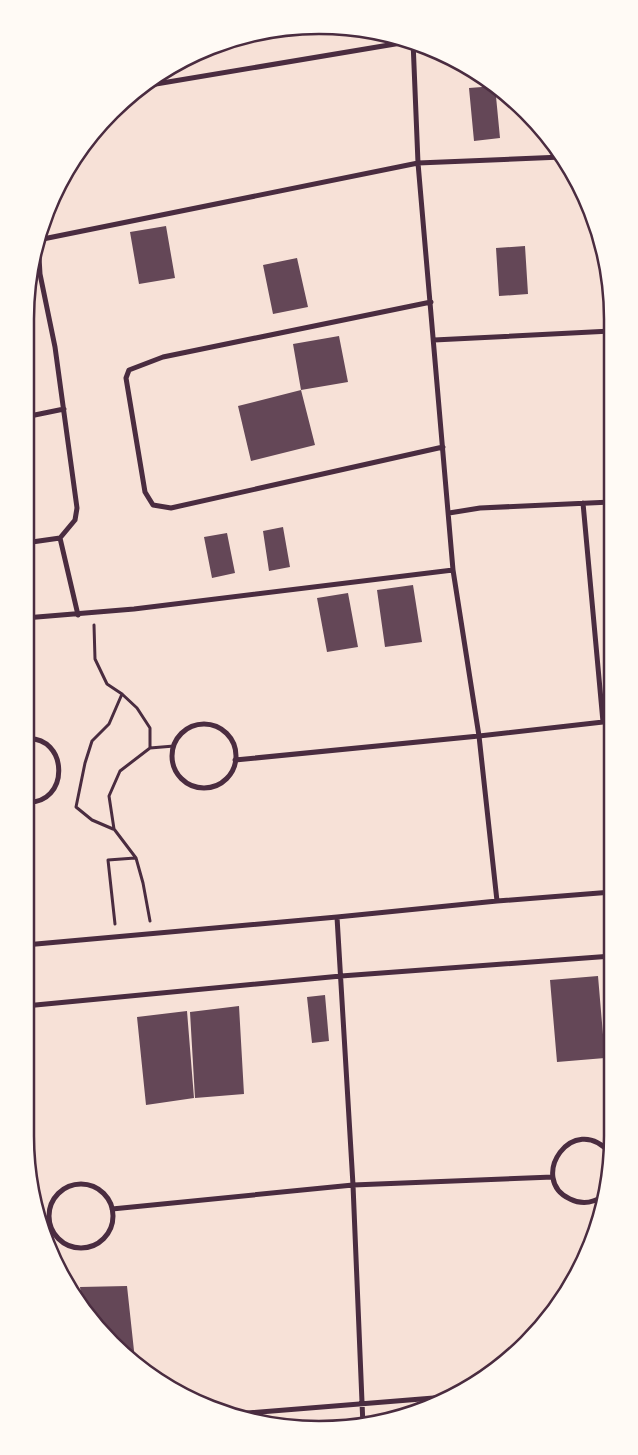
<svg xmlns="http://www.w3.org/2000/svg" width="638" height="1455" font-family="Quicksand,sans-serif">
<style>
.building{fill:#644757}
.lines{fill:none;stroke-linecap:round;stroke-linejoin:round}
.path{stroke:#4a2c40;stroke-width:3}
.minor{stroke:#4a2c40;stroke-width:5}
.rim{fill:none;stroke:#4a2c40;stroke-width:2.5}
</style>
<rect width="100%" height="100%" fill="#f7e1d7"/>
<path class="building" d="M495,86l5,52 -26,3 -5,-53z
M166,226l9,52 -36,6 -9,-52z
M525,246l3,48 -29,2 -3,-48z
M297,258l11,49 -35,7 -10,-49z
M339,336l9,46 -47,8 -8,-46z
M301,390l14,55 -64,16 -13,-55z
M283,527l7,40 -21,4 -6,-40z
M227,533l8,40 -23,5 -8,-41z
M413,585l9,57 -37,5 -8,-57z
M348,593l10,54 -31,5 -10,-54z
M598,976l7,82 -48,4 -7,-82z
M325,995l4,46 -17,2 -5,-46z
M239,1006l5,88 -49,4 -5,-86z
M187,1011l7,87 -48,7 -9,-88z
M127,1286l8,74 -37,-30 -16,-28 -2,-15z"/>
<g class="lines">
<path class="path" d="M94,625l1,34 12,25 15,10 15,14 13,20v20l-30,23 -11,25 5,33 22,29 7,25 7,38
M150,748l24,-2
M113,829l-21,-9 -16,-13 9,-44 7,-22 17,-17 13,-30
M115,924l-7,-64 27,-2
M39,1218l10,-1"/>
<path class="minor" d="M150,85l263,-44
M38,240l380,-77 144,-6
M38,240l2,34 15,73 22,161 -2,12 -15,18 18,77
M431,302l-268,55 -34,13 -3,8 19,114 8,13 18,3 272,-61
M434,340l177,-9
M25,417l39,-8
M583,503l20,219
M449,513l31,-5 131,-6
M25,543l35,-5
M453,570l26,166 133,-15
M25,618l109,-9 319,-39 -35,-407 -5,-122
M172 756a32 32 0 1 1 64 0a32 32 0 1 1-64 0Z
M235,760l244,-24 18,165
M25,802c46,4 44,-68 0,-63
M337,917l16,268 10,241
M25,945l312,-28 160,-16 115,-9
M25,1006l316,-30 271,-20
M49 1216a32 32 0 1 1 64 0a32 32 0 1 1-64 0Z
M603,1196c-10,7 -21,9 -33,3 -43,-20 3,-89 40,-46
M112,1209l241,-24 200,-8
M235,1414l211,-17"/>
</g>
<path d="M0 0H638V1455H0ZM319 34H319A285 285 0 0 1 604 319V1136A285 285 0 0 1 319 1421H319A285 285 0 0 1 34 1136V319A285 285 0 0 1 319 34Z" fill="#fffaf5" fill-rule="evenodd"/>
<path class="rim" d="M319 34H319A285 285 0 0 1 604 319V1136A285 285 0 0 1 319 1421H319A285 285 0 0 1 34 1136V319A285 285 0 0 1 319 34Z"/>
</svg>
